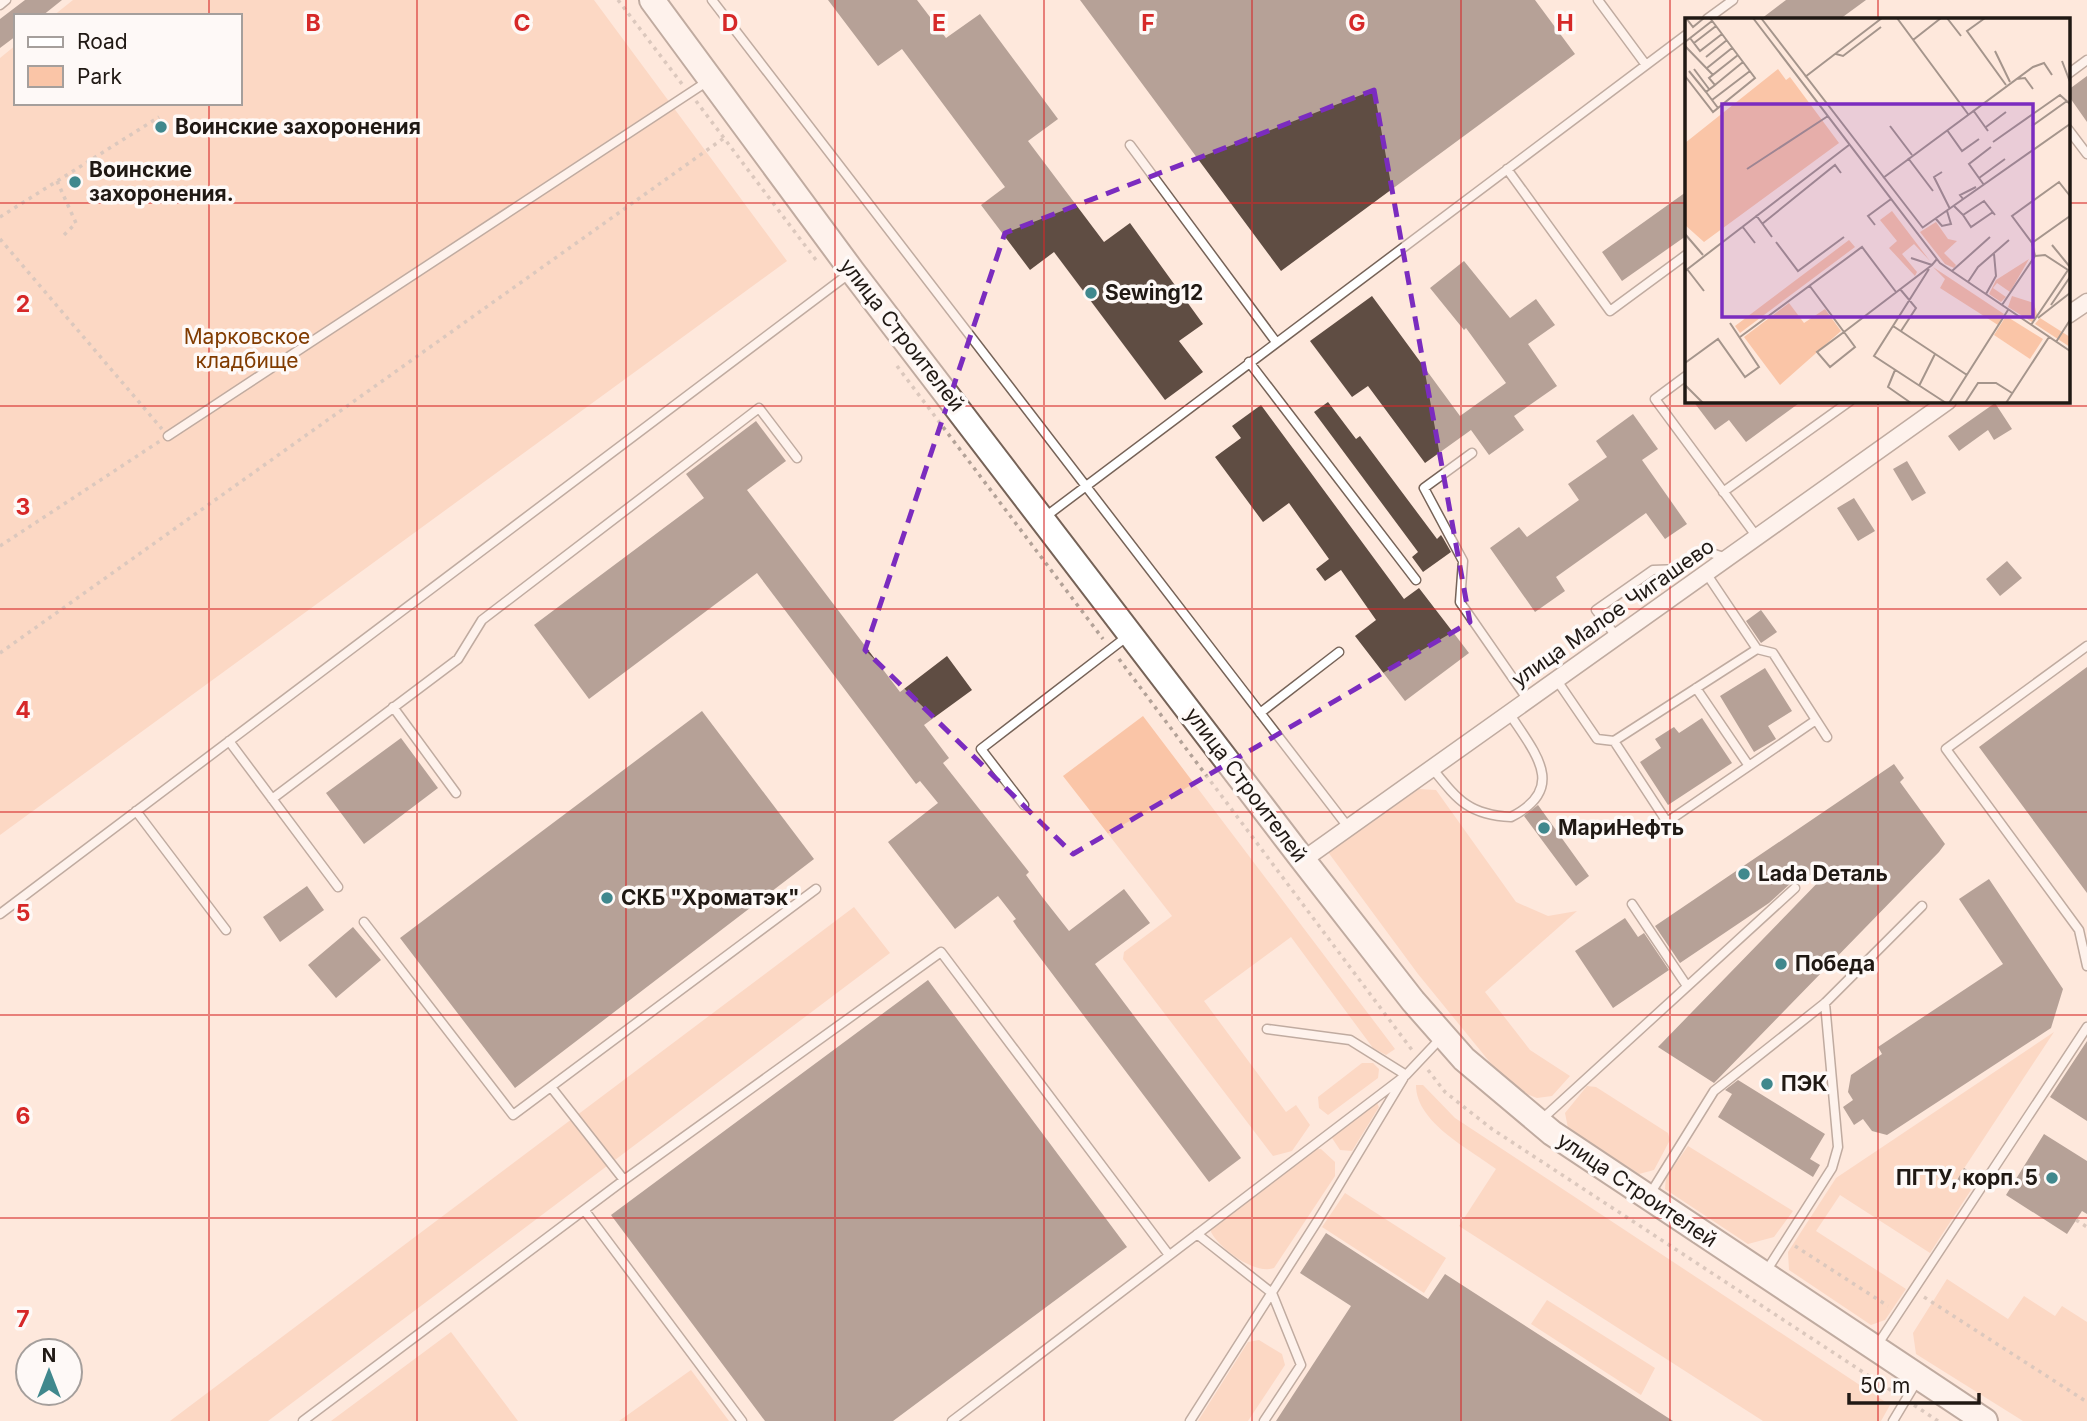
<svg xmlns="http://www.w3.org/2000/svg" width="2087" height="1421" font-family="Inter,sans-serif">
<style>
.green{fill:#fac5a7}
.building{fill:#5f4d43}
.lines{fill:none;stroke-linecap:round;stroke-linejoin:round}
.lane-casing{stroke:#766358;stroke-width:11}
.street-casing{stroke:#766358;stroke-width:19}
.primary-casing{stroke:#766358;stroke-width:28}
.path{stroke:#b3a298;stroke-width:3.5;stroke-dasharray:3.5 5;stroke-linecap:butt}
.lane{stroke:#fff;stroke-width:8}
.street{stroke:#fff;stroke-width:16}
.primary{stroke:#fff;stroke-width:24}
.marked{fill:none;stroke:#7b2cbf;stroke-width:5;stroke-dasharray:14 9;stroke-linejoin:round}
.grid{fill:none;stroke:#d62828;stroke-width:2;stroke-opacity:0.55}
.poi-dot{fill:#40888d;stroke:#fef9f7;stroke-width:2.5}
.labels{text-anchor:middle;stroke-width:7;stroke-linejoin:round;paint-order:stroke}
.poi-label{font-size:21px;font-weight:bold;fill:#201914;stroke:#fef9f7;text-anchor:start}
.street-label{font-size:21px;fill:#201914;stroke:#fef9f7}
.park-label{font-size:21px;fill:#813b00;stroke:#fef9f7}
.inset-road{fill:none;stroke:#a5958c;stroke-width:2}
.view{fill:#7b2cbf;fill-opacity:0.15;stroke:#7b2cbf;stroke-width:3.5}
.inset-edge{fill:none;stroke:#201914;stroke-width:3.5}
.grid-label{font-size:23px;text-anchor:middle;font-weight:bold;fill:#d62828;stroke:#fef9f7;stroke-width:7;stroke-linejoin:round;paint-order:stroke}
</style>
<rect width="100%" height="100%" fill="#fee8dc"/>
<path class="green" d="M73,0h521l193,261 -787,574v-777l16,-13v58h224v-87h-187z
M1143,716l252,333 -9,6 -13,-7 -82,-111 -87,64 82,111 10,-7 14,20 -18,26 -19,5 -150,-197 1,-7 48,-36 -109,-140z
M1419,789l17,1 80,112 32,14 29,-5 -92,81 45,58 40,26 -18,20 -15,2 -13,-5 -31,-27 -75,-92 -90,-122z
M854,907l36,46 -622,468h-98z
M2054,1032l-97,147 14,11 -41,63 -90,-58 -24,36 90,58 -21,31 -14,5 -82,-55 -1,-18 48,-74z
M1362,1063h11l6,6 -1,9 -50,37 -9,-7 -1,-11z
M1416,1085h7l32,33 435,287 -9,16h-118l-304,-195 37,-57c-26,-20 -80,-46 -80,-84z
M1587,1086l9,1 72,46 2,7 -16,30 -15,4 -71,-46 -3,-15z
M1373,1103h4l2,4 -27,44 -12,-1 -8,-12 3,-6z
M1688,1146l105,65 -19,26 -26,7 -83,-55 1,-12z
M1312,1149h9l14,13v14l-61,92c-19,7 -54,-19 -63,-36l1,-8z
M1345,1193l101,65 -22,35 -102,-66z
M1947,1279l61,40 16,-23 31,20 7,-10 25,16v99h-64l-107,-67 -3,-21z
M1547,1300l108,68 -14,27 -110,-71z
M451,1332l67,89h-187z
M1259,1340l23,14 3,11 -37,56h-50l50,-79z
M691,1370l38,51h-110z"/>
<path class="building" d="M25,0h37l-20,16h-26v20l-16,12v-29z
M828,0h89l29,38 34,-24 78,105 -30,22 76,101 26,-19 73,101 -24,17 24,31 -38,28 -111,-148 -24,18 -49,-65 24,-18 -103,-138 -24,17z
M1080,0h455l40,54 -294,217z
M1786,0h80l-26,19h-79z
M2087,76v46l-19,-27v-5z
M1686,192v44l-64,45 -20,-29z
M1464,261l46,57 26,-19 19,26 -27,19 29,42 -43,30 10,14 -35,25 -18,-25 -46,33 -57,-77 -16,11 -42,-56 62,-45 88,120 46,-33 -40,-55 -2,2 -34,-42z
M1693,401h109l-56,41 -17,-22 -14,10z
M1328,402l28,37 4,-3 77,103 4,-4 2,3 8,14 -28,20 -11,-15 6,-5 -104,-140z
M1995,403l17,26 -18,11 -6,-10 -29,21 -11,-15z
M1261,405l143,194 15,-11 50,65 -64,48 -50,-65 21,-16 -35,-50 -16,11 -9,-12 13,-10 -40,-56 -26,19 -48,-65 26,-19 -9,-12z
M1633,414l25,35 -16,11 45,64 -22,15 -19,-26 -90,64 9,14 -30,21 -45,-64 29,-21 8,10 52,-37 -11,-16 39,-27 -11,-16z
M756,421l30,40 -39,29 153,202 47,-36 25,34 -48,35 25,33 -6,5 86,109 -3,3 17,23 26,33 55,-42 26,34 -55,41 146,194 -32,24 -192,-255 -4,-6 3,-2 -18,-23 -43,33 -67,-87 50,-39 -18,-22 -4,3 -159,-211 -168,126 -55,-74 170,-127 -18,-24z
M1907,461l19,32 -14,8 -19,-32z
M1854,498l21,33 -17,10 -21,-33z
M2007,561l15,17 -22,18 -14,-17z
M1761,610l16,22 -16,11 -15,-22z
M2087,667v226l-108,-146z
M1765,668l27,43 -24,15 8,13 -22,13 -34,-56z
M702,711l112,148 -299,229 -115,-150z
M1702,718l30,45 -64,42 -28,-43 21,-14 -6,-9 19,-12 5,6z
M401,738l37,50 -74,56 -38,-51z
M1894,764l10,14 -4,4 45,62 -6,8 -225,231 -56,-36 170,-175 -5,-6 -24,17h-8l-22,20 -89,60 -25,-37z
M1538,805l51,71 -13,10 -52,-70z
M1989,879l74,110 -12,39 -164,107 -15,-4 -9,-12 -9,6 -11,-18 10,-7 -5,-8 3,-17 31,-21 -4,-7 125,-83 -44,-65z
M307,886l17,24 -44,32 -17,-25z
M1625,918l13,19 6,-4 25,37 -56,38 -38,-57z
M353,927l28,33 -45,38 -28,-33z
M928,980l199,267 -234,174h-128l-154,-206z
M2087,1041v80l-37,-24z
M1738,1080l87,54 -15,25 10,6 -7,12 -95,-60 14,-23 -7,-4z
M2044,1134l43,27v53l-5,-3 -15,23 -61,-39z
M1964,1168l12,7 -8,12 -11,-7z
M1326,1233l102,66 17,-25 228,147h-397l75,-115 -51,-33z"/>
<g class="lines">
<defs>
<path id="lane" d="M712,0l636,827
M1598,0l48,65
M0,5l6,-5
M1707,19l26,-19
M2068,74l19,-14
M2068,129l19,25
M1130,145l146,197
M1507,169l103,142 76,-56
M1249,362l167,218
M1686,376l-31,23 102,138
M168,436l540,-355
M1472,453l-48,35 39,73 -3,41 68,98
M1723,492l127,-91
M1045,517l641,-482
M1706,573l51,76
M1616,636l-20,-26 57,-40 28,-1 24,-18 22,7
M2087,646l-141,103 133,181 8,36
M1556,679l41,60 17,2 143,-92 16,4 54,84
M1696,688l53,78
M393,707l63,86
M1260,713l79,-61
M229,741l109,146
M1614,741l53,81 149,-102
M1432,768c25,31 36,47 79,49 57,-29 24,-64 -2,-104
M272,799l186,-140 24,-39 277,-212 38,50
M1024,805l-43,-56 148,-114
M136,811l90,119
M1632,904l55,82
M0,914l850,-641
M364,922l149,193 303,-226
M1267,1029l83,11 56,35
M551,1087l73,93
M1541,1120l254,-232
M1650,1194l64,-103 111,-88 97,-97
M585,1211l157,210
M1197,1234l75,59 29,72 -37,56
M1765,1273l67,-105 6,-21 -13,-144
M1876,1347l211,-320
M303,1421l321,-241 317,-228 228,303
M952,1421l454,-346 35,-37
M1190,1421l128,-201 85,-141
M1893,1421l24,-40"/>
<path id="street" d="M2068,315l19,-13
M1303,860l645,-459"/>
<path id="primary" d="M652,0l200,271 451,589 110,141 51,58 88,74 433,288"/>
</defs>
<use href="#lane" class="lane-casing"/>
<use href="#street" class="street-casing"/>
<use href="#primary" class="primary-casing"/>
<path class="path" d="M618,0l64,84
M696,101l120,159
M57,181l19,42 -13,13
M0,217l159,-100
M0,239l162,190
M897,366l206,273
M0,546l160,-105
M0,653l724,-515
M1119,659l293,391
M1428,1070l17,22 47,37 403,264
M2076,1220l11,7
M1795,1246l93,60
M1924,1297l163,105
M1914,1405l24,16"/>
<use href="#lane" class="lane"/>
<use href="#street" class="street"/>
<use href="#primary" class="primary"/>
</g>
<path d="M0 0H2087V1421H0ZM1374,90l96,532 -397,232 -208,-204 140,-417z" fill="#fee8dc" fill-opacity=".55" fill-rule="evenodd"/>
<path class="marked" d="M1374,90l96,532 -397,232 -208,-204 140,-417z"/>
<path class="grid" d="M209,0v16M417,0v1421M626,0v1421M835,0v1421M1044,0v1421M1252,0v1421M1461,0v1421M1670,0v1421M1878,0v19M209,103v1318M0,203h1686M2068,203h19M1878,401v1020M0,406h2087M0,609h2087M0,812h2087M0,1015h2087M0,1218h2087"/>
<g class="poi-dot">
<circle cx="161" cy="127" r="7"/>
<circle cx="75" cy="182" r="7"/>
<circle cx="1091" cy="293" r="7"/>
<circle cx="1544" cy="828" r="7"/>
<circle cx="1744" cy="874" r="7"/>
<circle cx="607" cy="898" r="7"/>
<circle cx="1781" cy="964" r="7"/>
<circle cx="1767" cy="1084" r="7"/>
<circle cx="2052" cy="1178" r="7"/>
</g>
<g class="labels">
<g class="poi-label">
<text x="175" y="134">Воинские захоронения</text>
<text x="89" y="177">Воинские<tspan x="89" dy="24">захоронения.</tspan></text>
<text x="1105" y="300">Sewing12</text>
<text x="1558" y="835">МариНефть</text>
<text x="1758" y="881">Lada Dеталь</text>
<text x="621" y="905">СКБ "Хроматэк"</text>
<text x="1795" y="971">Победа</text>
<text x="1781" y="1091">ПЭК</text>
<text x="2038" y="1185" text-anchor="end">ПГТУ, корп. 5</text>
</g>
<g class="street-label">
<text transform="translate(902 335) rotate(52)" y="7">улица Строителей</text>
<text transform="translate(1613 613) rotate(-35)" y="7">улица Малое Чигашево</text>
<text transform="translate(1246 785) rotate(53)" y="7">улица Строителей</text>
<text transform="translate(1637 1190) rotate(34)" y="7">улица Строителей</text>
</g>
<g class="park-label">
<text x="247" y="344">Марковское<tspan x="247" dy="24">кладбище</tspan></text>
</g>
</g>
<g transform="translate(1685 18)">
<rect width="385" height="385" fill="#fee8dc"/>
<path d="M93,51l8,11 4,-3 49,66 -135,99 -19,-17v-82zM207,193l38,50 -16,-17 -12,10 15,18 -2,4 -26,-28 8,-7 -17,-21zM251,204l12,17 9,2 -13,12 12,12 -2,3 -9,-4 -25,-32zM164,222l6,7 -115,86 -5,-7zM344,241l-19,33 -13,-9 -4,5 13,9 -5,5 -12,-8 7,-14zM248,249l71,47 -6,11 -58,-37 5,-9zM327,278l22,7 3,12 -5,7 -24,-15zM104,285l15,20 21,-14 16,22 -61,54 -36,-48zM321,298l37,23 -13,20 -36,-24zM355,300l30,19v10l-35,-23z" fill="#fac5a7"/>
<path class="inset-road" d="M1,0l7,9 11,-9M68,0l187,245 130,88M76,0l162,210M212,0l71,96M262,0l14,18M300,0l-18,13 39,54M5,20l10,13 22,-17M228,22l28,-22M0,24l27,-21M9,25l22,-17M0,28l28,29M310,33l15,31M151,36l7,2 38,-29M21,39l21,-17M377,43l8,21M22,50l25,-20M9,51l15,20M4,53l17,21M0,58l28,36 42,-34 -45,-60M120,59l77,-59M331,61l9,-1 8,11M30,67l28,-23M27,82l38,-29M33,90l-12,-16 9,-7 -6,-7 29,-23M288,92l15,21M205,108l22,29M347,108l35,-25M301,109l20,-15M262,112l15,21 17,-12M308,124l67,-47 10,9M223,140l25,33M62,151l81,-53M257,154l-8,5 16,32M198,160l150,-111 11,-4 8,12M294,160l26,-19M299,167l-15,-21 22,-17M278,181l-3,-4 16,-8M269,188l9,9 21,-14 11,14M71,197l16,22M278,197l8,12 22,-15M251,201l6,7 9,-2 -4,-13M77,206l73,-59 6,8M190,207l-7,-9 23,-17M57,208l13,17M237,210l148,-104M0,216l18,21M91,224l22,29 46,-34M347,225l38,-27M367,227l18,22M226,240l21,7M2,251l17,22M244,251l-55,87 72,47M0,253l164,-126M267,253l38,-34M283,264l10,-15 31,-27M124,267l35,47 11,15 -25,20 -13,-15 27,-20 88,-67 5,-6M215,271l16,19 -15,23M301,276l10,-18 -2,-22M317,287l33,-49 -3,-13 -20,-27 47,-34 11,14M366,287l19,-28M353,300l32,-25M346,307l37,-55 -23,-15 -10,1M208,308l74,49M55,319l122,-90 34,45M371,324l14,-22M0,345l33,-24 27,38 14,-10 -29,-44M210,352l-7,17 23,16M0,367l18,18M234,368l16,-32M264,385l59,-93M280,385l13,-20h18l16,10M321,385l43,-66"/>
<path class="view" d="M37,86h311v213h-311z"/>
<rect width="385" height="385" class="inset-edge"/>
</g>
<g class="grid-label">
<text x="313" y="31">B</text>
<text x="522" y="31">C</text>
<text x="730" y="31">D</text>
<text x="939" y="31">E</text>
<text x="1148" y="31">F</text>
<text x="1357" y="31">G</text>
<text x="1565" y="31">H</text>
<text x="23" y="312">2</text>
<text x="23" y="515">3</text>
<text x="23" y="718">4</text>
<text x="23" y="921">5</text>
<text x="23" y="1124">6</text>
<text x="23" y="1327">7</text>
</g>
<rect x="14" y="14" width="228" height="91" fill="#fef9f7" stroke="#a59f9c" stroke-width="2"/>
<rect x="28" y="37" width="35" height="10" fill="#ffffff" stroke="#a59f9c" stroke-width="2"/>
<text x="77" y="49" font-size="21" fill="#201914">Road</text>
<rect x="28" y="66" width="35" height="21" fill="#fac5a7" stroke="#a59f9c" stroke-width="2"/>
<text x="77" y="84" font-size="21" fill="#201914">Park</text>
<g transform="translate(49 1372)"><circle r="33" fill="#fef9f7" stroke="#a59f9c" stroke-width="2"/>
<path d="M0-5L12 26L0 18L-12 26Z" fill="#40888d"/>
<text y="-10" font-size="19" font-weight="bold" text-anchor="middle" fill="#201914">N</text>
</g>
<path d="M1849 1393v10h130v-10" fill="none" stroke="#201914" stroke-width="3.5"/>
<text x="1860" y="1393" font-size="21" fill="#201914" stroke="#fef9f7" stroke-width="5" paint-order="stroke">50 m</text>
</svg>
